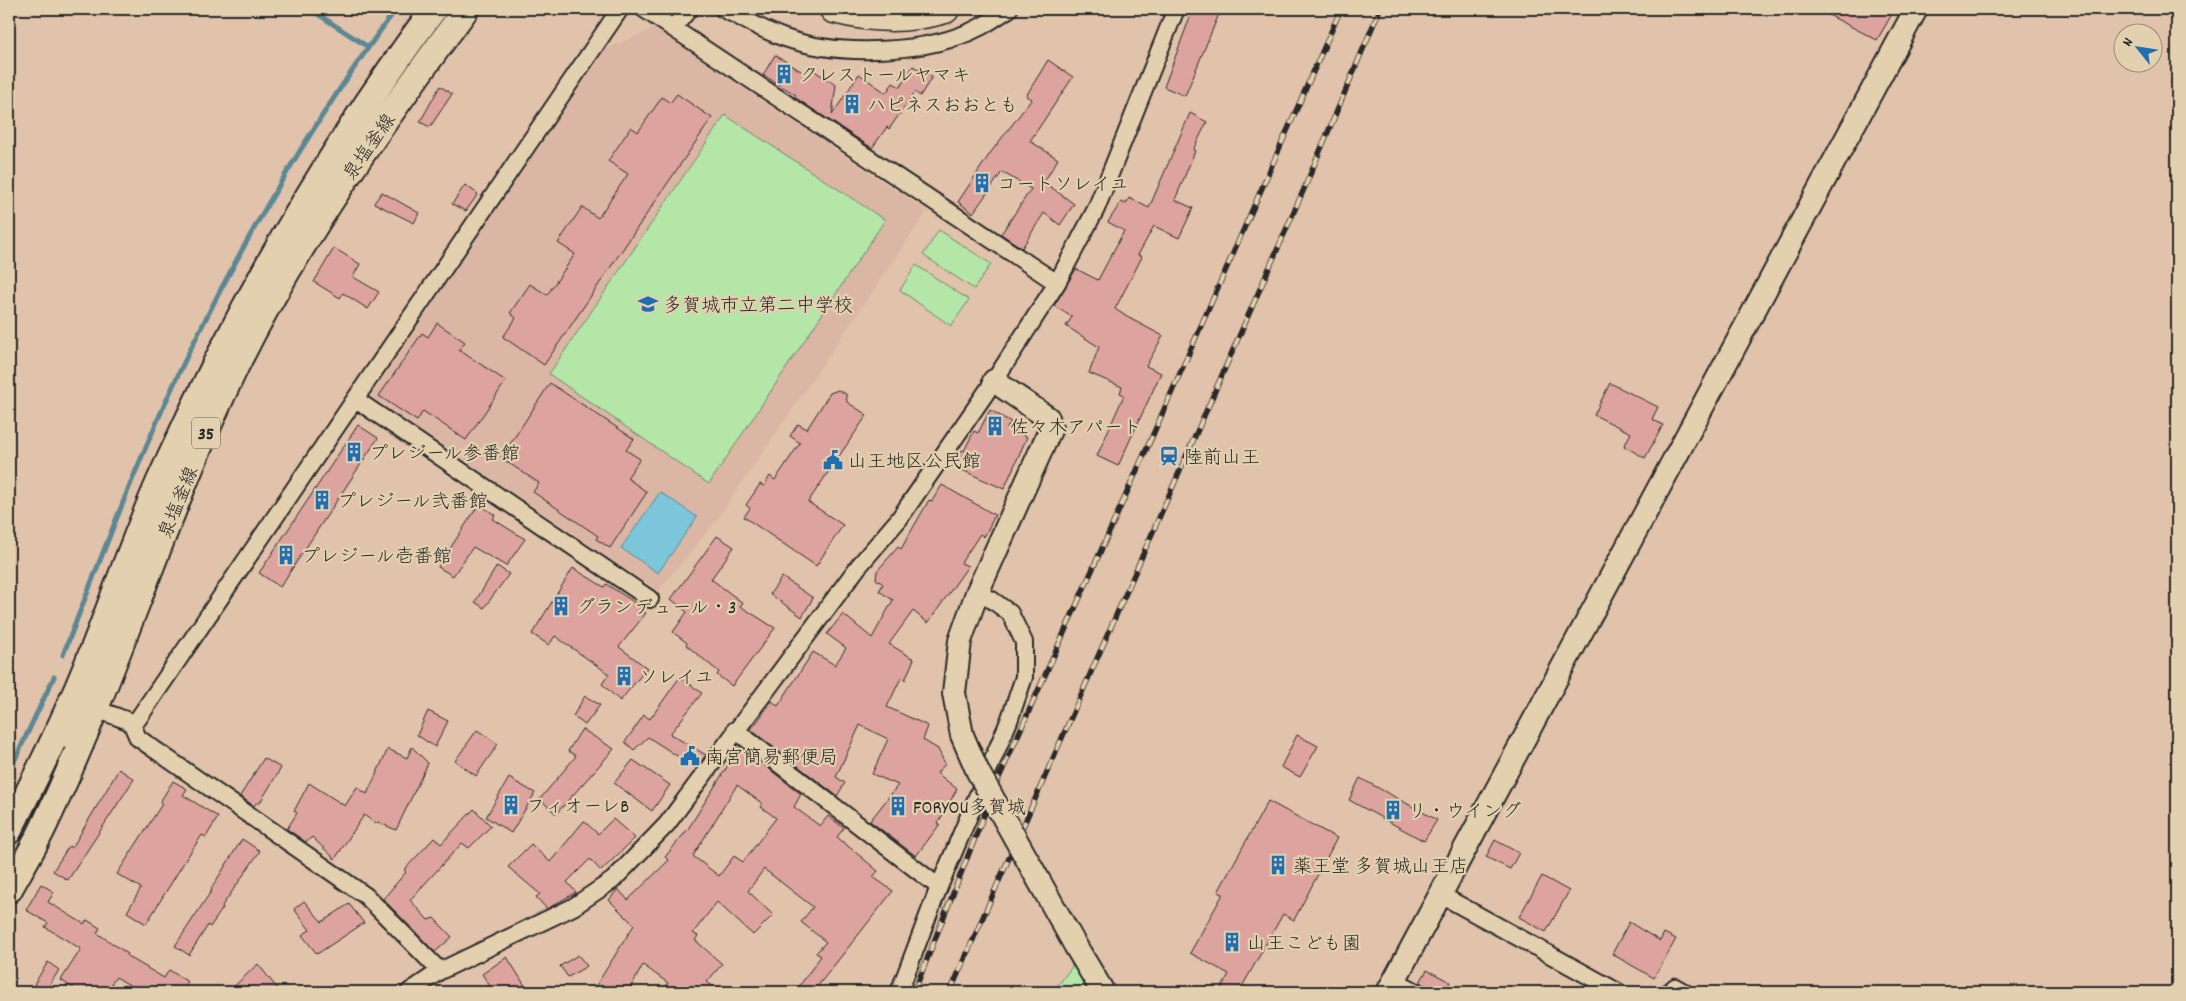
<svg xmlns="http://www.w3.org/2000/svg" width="2186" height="1001" font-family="Dekko,'Klee One',sans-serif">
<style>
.built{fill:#dcb6a5}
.green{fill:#b3e6a7;stroke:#6f8869}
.water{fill:#7bc6da;stroke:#5b8894}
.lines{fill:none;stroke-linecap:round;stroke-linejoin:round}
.stream{stroke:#5b8894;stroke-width:5}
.building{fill:#dda39f;stroke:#2b2b2b;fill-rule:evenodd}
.street-casing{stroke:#2b2b2b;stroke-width:20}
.secondary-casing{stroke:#2b2b2b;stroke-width:26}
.primary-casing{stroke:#2b2b2b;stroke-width:29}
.highway-casing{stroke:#2b2b2b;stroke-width:31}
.street{stroke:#e3d0ae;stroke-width:16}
.secondary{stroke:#e3d0ae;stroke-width:22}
.primary{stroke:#e3d0ae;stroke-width:25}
.highway{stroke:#e3d0ae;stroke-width:28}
.rail-casing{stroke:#2b2b2b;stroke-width:5.5}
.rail{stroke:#e3d0ae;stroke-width:4;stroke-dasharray:11;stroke-linecap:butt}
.secondary-bridge-casing{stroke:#2b2b2b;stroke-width:26;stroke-linecap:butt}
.secondary-bridge{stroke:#e3d0ae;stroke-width:22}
.labels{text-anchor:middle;stroke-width:4.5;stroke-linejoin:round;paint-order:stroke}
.shield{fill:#e3d0ae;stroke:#625c52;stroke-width:1}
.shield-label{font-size:18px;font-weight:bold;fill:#2b2b2b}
.poi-label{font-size:19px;fill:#2b2b2b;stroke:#e3d0ae;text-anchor:start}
.street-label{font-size:19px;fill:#2b2b2b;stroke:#e3d0ae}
</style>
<rect width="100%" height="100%" fill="#e1c2aa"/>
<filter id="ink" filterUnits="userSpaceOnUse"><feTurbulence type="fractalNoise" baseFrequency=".02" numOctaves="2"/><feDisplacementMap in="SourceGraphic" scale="10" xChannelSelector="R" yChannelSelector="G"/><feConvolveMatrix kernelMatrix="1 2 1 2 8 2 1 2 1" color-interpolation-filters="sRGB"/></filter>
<g filter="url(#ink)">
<path class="built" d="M655,28l272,183 -211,310 -58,70 -288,-194 229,-345z"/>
<path class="green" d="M725,115l160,105 -176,264 -160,-110z
M939,230l52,34 -17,25 -51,-34z
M916,265l53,35 -18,26 -51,-36z
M1086,948l29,44h-54l-5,-4z"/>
<path class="water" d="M660,492l37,25 -39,56 -37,-25z"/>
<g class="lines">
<path class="stream" d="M310,9l58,38
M63,655c42,-107 82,-215 133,-317 57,-115 124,-226 200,-329
M9,772l45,-95"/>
</g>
<path class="building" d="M1193,9h28l-36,87 -21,-9z
M1817,9h78l-18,31z
M775,55l34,21 4,-6 23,15 -4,30 27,-41 27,19 7,-10 7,4 13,-21 19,11 -12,19 -5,-4 -26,37 -2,-2 -15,21 -78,-51 2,-2 -33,-20z
M1048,60l25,17 -43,64 28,18 -14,23 30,22 -14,21 -16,-12 -22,35 -21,-14 30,-45 -29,-17 -29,41 -15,-11 33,-50 41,-53 -6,-3z
M440,86l12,8 -22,33 -10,-5z
M677,94l35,24 -168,247 -41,-28 13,-19 -6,-5 20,-29 17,11 28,-41 -17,-11 24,-36 16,11 30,-44 -20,-13 23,-34 7,5 24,-35 8,6z
M1190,113l17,9 -14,28 2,1 -20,49 18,8 -14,30 -25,-12 -16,29 4,2 -27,52 12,8 36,19 -17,30 15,7 -43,93 -21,-10 27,-61 -4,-2 2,-6 -33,-14 10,-26 -33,-21 6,-9 -18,-11 22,-37 22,11 26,-49 -16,-9 13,-20 5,2 3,-6 20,10z
M465,185l13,9 -12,17 -14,-7z
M382,192l37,21 -5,10 -40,-20z
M334,248l26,16 -7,13 26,15 -11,17 -25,-16 -3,5 -26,-16z
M437,323l28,19 -6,8 47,31 -40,59 -43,-29 -6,10 -38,-25 43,-63 6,4z
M550,383l84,56 -8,11 14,9 -13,19 20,14 -37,56 -14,-9 2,-3 -65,-44 6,-9 -38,-25z
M1610,383l48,24 -6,12 11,6 -18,33 -21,-12 7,-13 -37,-18z
M838,390l8,4 1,8 20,13 -59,87 35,23 -27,41 -72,-49 6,-9 -4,-3 14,-21 4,2 6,-10 5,4 25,-37 -10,-7 8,-12 9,5 23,-36z
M990,410l21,12 -4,6 20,9 -23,52 -51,-23 9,-16 2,1 10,-20 4,2z
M358,425l20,13 -98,149 -21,-14z
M942,485l53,30 -11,22 -4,-3 -19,29 7,3 -40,57 -15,-12 -24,33 25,15 -9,21 -4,-2 -14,29 41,19 -5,14 15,9 7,15 -8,9 20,16 -19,34 2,1 -24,32 -46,-35 28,-36 -26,-11 16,-35 -28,-14 -24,52 9,6 -8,13 -86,-66 21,-29 6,5 35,-54 22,13 11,-17 -19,-14 16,-20 29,24 21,-38 -14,-9 4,-7 -7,-5 1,-8 21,-24 3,2 28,-49 3,1z
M479,504l16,11 -2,4 32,20 -19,27 -33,-19 -20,29 -15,-9z
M717,536l17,11 -23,32 32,24 -3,3 35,22 -43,58 -15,-11 2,-3 -33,-27 1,-2 -14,-11 14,-20 -16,-13z
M497,566l12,8 -25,34 -9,-6z
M573,568l31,19 2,-3 25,16 15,13 -27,34 28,21 -27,33 -18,-17 7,-10 -54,-38 -6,9 -17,-11z
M782,577l31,21 -11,19 -32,-23z
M680,677l22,16 -32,41 36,21 -10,13 -48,-31 -14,13 -9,-8 19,-27 6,4z
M585,696l15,9 -15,20 -12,-9z
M428,711l20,10 -13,26 -18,-12z
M582,729l32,20 -58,65 -16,-15 36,-43 -8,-5z
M477,730l21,14 -22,32 -21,-15z
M1297,735l21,11 -18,31 -19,-10z
M740,746l61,48 -7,13 26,19 8,-10 16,12 -7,9 41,34 -5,6 20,14 -80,101h-18l26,-36 -5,-3 10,-11 -25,-20 12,-15 -49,-38 -16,22 25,24 -20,20 -36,-33 -24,31 5,3 -3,4 27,24 -15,18 14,10h-59l6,-9 -25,-18 -15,27h-36l42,-67 -25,-25 9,-11 10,11 41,-40 -4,-3 23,-28zM737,785l26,19 -2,3 15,11 -33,44 -9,-6 -15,20 -26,-20z
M412,747l16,16 -32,67 -18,-8 -2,2 -12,-9 -29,44 -23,-22 -6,5 -19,-13 10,-16 -3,-2 15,-28 36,23 12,-19 10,7 21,-45 19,9z
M264,758l17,10 -22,36 -2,-2 -3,4 -14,-10z
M633,760l37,25 -18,26 -38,-28z
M119,769l15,10 -66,101 -15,-9 16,-25 3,2z
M509,778l26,15 -24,40 -25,-16z
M1360,778l77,42 -13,21 -75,-41z
M173,781l14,8 -4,6 35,22 -12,20 -4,-2 -14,21 -42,68 -19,-12 14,-24 -24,-14 45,-70 -2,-2z
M1268,801l69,37 -43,82 -11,-6 -44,78h-20l10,-18 -39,-21 33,-59 -5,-2z
M474,809l17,17 -22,22 -7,-5 -52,57 18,20 6,-2 18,19 -17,15 -52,-53 23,-27 -2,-2 30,-32 7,6z
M613,819l22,19 -34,33 -11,-12 -23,23 9,10 -29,17 -11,-12 4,-3 -32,-27 23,-23 19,18 34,-41 14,13z
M242,839l18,12 -38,55 1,2 -13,19 -2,-2 -19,30 -14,-9 37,-56 -1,-1z
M1495,840l24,13 -9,16 -24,-12z
M1542,876l27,15 -23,41 -27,-15z
M41,884l13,8 -6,10 36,22 3,-4 13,8 -3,5 31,21 -1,2 37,22 5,-8 19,12 -6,8 4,2h-45l-25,-15 -10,15h-27l-18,-12 20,-31 -36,-22 3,-4 -22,-13z
M304,901l18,21 27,-18 15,19 -47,31 -15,-19 8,-5 -16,-21z
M1629,922l31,19 4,-8 12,6 -22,39 -42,-24z
M578,955l9,11 -19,11 -8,-11z
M507,957l22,35h-35l-12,-18z
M48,962l11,8 -14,22 -11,-8z
M258,964l22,28h-52z
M1427,970l23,12 -6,10 -17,-1 -2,-5 -5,-4z"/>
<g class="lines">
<defs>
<path id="street" d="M644,9l413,274
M723,9c20,9 41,22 62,29 54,19 144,16 195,-11 10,-5 19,-12 29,-18
M673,28l16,-19
M355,399l295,200
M131,722l7,16 228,158 74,75
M735,730l204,157
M67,740c19,-40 28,-31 64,-18l7,-3 482,-710
M1441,895l177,97
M1394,980l23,12
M409,992l31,-21 133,-64 40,-27 54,-56 191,-257 41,-48 95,-138 63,-98 39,-74 80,-200
M899,992l40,-105 70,-166 15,-44v-35l-14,-29 -18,-13 -15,-7
M1669,992l6,-5 9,5"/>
<path id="secondary" d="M954,693l6,-52 17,-48 74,-165 -3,-10 -54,-37
M1388,992l528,-983"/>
<path id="primary" d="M9,831c24,-49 49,-97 70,-147 30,-70 53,-144 85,-213 74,-163 162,-318 270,-462
M9,890c11,-20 24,-41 34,-62 72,-150 120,-311 193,-462 63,-128 146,-243 230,-357"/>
<path id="highway" d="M834,9c39,10 72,11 111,0"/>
</defs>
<use href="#street" class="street-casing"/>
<use href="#secondary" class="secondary-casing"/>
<use href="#primary" class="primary-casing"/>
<use href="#highway" class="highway-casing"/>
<use href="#street" class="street"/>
<use href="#secondary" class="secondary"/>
<use href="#primary" class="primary"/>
<use href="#highway" class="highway"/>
<defs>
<path id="rail" d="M914,992l84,-212 153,-341 190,-430
M950,992l354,-803 76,-180"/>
</defs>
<use href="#rail" class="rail-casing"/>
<use href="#rail" class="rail"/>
<defs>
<path id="secondary-bridge" d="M954,693l8,42 16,37 97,173 28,47"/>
</defs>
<use href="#secondary-bridge" class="secondary-bridge-casing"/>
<use href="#secondary-bridge" class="secondary-bridge"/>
</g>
</g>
<defs>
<symbol id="building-bare" viewBox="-9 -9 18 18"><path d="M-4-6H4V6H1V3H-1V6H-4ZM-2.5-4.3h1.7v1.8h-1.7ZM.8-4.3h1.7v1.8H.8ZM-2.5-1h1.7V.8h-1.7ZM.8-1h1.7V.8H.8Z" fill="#1f6fb2" stroke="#e3d0ae" stroke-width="2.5" paint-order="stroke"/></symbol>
<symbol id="school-bare" viewBox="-9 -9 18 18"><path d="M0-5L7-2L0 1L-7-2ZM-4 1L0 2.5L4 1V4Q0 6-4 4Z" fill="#1f6fb2" stroke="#e3d0ae" stroke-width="2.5" paint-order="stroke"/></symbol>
<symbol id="station-bare" viewBox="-9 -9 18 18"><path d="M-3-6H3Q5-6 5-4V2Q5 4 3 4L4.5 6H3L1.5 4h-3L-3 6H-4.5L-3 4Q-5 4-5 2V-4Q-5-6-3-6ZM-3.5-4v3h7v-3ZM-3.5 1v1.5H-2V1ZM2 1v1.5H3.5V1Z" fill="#1f6fb2" stroke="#e3d0ae" stroke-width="2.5" paint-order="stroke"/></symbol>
<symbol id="civic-bare" viewBox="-9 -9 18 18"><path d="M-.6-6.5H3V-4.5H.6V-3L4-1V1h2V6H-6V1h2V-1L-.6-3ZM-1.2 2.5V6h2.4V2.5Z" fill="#1f6fb2" stroke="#e3d0ae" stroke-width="2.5" paint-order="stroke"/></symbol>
</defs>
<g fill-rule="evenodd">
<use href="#building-bare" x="770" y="60" width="28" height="28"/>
<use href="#building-bare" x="838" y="90" width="28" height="28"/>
<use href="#building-bare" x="968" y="169" width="28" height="28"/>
<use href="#school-bare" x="634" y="290" width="28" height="28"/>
<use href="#building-bare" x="981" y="412" width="28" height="28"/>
<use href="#building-bare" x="340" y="438" width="28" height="28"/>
<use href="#station-bare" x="1155" y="442" width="28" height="28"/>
<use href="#civic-bare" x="819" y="446" width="28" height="28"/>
<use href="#building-bare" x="308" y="486" width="28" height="28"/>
<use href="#building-bare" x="272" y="541" width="28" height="28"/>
<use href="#building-bare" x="547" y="592" width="28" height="28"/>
<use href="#building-bare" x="610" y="662" width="28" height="28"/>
<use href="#civic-bare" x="676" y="742" width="28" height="28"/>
<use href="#building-bare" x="497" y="791" width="28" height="28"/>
<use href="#building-bare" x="884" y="792" width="28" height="28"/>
<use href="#building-bare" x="1379" y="796" width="28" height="28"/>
<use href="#building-bare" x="1264" y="851" width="28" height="28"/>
<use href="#building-bare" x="1218" y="928" width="28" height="28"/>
</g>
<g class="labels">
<rect class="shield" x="192" y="417.5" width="28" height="31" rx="4"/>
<g class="shield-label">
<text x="206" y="439">35</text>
</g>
<g class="poi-label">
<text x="799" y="81">クレストールヤマキ</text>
<text x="867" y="111">ハピネスおおとも</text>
<text x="997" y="190">コートソレイユ</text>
<text x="663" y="311">多賀城市立第二中学校</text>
<text x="1010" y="433">佐々木アパート</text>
<text x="369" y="459">プレジール参番館</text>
<text x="1184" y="463">陸前山王</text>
<text x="848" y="467">山王地区公民館</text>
<text x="337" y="507">プレジール弐番館</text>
<text x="301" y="562">プレジール壱番館</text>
<text x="576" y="613">グランデュール・3</text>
<text x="639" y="683">ソレイユ</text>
<text x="705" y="763">南宮簡易郵便局</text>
<text x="526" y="812">フィオーレB</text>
<text x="913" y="813">FORYOU多賀城</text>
<text x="1408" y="817">リ・ウイング</text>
<text x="1293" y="872">薬王堂 多賀城山王店</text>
<text x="1247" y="949">山王こども園</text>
</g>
<g class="street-label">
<text transform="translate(368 146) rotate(-55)" y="7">泉塩釜線</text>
<text transform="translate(177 502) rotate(-68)" y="7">泉塩釜線</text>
</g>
</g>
<rect width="2186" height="1001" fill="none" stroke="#e3d0ae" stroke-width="30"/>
<rect x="15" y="15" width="2156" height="971" fill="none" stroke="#2b2b2b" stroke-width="2" filter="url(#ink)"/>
<g transform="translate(2138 48) rotate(300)"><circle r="24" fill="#e3d0ae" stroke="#998e7a"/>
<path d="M0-4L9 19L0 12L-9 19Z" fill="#1f6fb2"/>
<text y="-8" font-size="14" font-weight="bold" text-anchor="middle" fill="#2b2b2b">N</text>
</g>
</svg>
